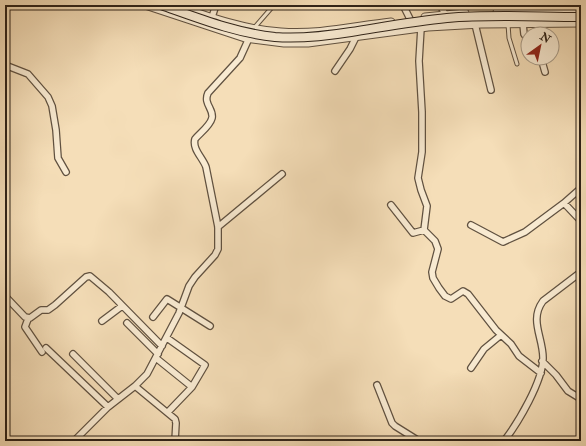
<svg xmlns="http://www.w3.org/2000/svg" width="586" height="446" font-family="'IM FELL Double Pica',serif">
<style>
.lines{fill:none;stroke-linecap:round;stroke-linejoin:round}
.service-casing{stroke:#605140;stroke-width:5}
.minor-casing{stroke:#605140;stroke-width:8}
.tertiary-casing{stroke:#605140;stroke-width:9}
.service{stroke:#f8ead1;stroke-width:3}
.minor{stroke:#f8ead1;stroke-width:5.5}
.tertiary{stroke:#f8ead1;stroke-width:7}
.secondary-bridge-casing{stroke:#2e2218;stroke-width:10;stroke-linecap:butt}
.secondary-bridge{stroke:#f8ead1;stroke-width:8}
</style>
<rect width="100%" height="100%" fill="#f5deb8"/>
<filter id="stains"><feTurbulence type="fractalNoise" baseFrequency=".005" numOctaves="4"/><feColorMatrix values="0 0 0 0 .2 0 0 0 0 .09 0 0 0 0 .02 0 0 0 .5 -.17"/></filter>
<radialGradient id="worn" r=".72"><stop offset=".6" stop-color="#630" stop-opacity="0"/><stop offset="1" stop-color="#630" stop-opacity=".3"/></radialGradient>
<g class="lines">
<defs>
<path id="service" d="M508,24l1,14 8,26
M254,28l20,-23"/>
<path id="minor" d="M403,5l7,14
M440,5l5,9
M500,7l4,1 6,-3
M212,17l4,-12
M475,24l16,66
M523,24l1,10 4,6
M421,28l-2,33 3,51v40l-4,26 3,12 6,16 -3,24
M541,58l4,14
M5,65l23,9 20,23 4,9 4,24 2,28 8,14
M335,71l15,-22 6,-12
M564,203l17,-15
M391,205l22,28 11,-3 11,11 3,8 -6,23 1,6 6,10 6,8 6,3 12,-8 5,3 28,36 15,14 8,12 22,17
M471,225l32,17 22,-10 39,-29 17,18
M218,227l64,-53
M5,296l20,21 5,1 11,-8h7l7,-5 31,-28 4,-1 19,16 53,54
M153,317l14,-18 43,27
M28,319l-3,8 17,25
M102,321l20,-15
M127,323l31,31
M167,338l38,27 -13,22 -24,25
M46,348l62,59
M73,354l45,45
M156,358l36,29
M542,361l14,14 12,16 13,8
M471,368l13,-19 17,-14
M377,385l15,38 3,3 24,15
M135,386l40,33 1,4 -1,18
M74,441l34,-34 27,-21 12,-12 32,-61 10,-27 6,-9 20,-22 3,-6v-22l-12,-60c-3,-9 -14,-18 -11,-28 5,-6 15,-13 17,-21 2,-9 -9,-14 -4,-25l32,-35 10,-22
M504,441c14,-18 39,-60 39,-83 0,-21 -14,-38 0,-57l38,-29"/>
<path id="tertiary" d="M145,5l100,33 39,5h24l120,-16 53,-3 100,-1
M175,5c34,12 70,25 106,27 37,3 74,-6 110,-10
M497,12h84
M425,17l40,-4"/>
</defs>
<use href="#service" class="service-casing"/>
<use href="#minor" class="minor-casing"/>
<use href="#tertiary" class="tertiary-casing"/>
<use href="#service" class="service"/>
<use href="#minor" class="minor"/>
<use href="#tertiary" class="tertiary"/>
<defs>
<path id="secondary-bridge" d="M161,5c37,13 75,28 114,32 26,2 51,-1 76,-5 32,-5 64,-11 96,-14 45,-4 90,-1 134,-1"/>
</defs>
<use href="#secondary-bridge" class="secondary-bridge-casing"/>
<use href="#secondary-bridge" class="secondary-bridge"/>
</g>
<rect width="586" height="446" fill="none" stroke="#f5deb8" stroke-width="20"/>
<rect x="6" y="6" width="574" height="434" fill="none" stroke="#2e2218" stroke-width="2"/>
<rect x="10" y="10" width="566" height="426" fill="none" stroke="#2e2218"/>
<g transform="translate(540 46) rotate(33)"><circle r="19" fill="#f8ead1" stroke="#a79a87"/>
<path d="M0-3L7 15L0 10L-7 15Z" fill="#8f2418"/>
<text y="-6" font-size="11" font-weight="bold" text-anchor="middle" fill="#2e2218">N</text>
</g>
<rect width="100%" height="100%" filter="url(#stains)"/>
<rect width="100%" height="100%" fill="url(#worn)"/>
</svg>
